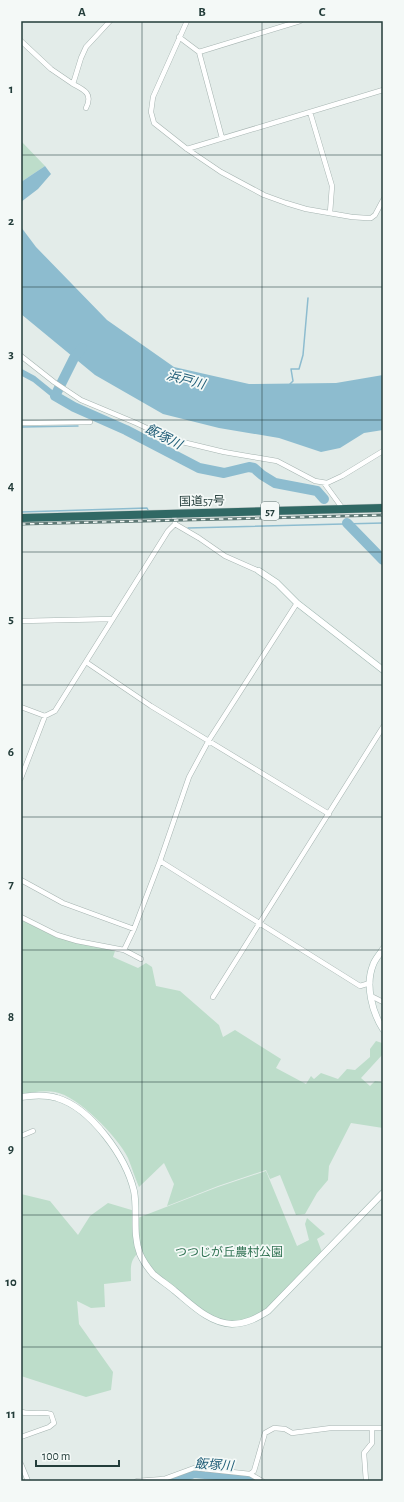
<svg xmlns="http://www.w3.org/2000/svg" width="404" height="1502" font-family="'Alegreya Sans','Noto Sans JP',sans-serif">
<style>
.green{fill:#bdddca}
.water{fill:#8dbccf}
.lines{fill:none;stroke-linecap:round;stroke-linejoin:round}
.stream{stroke:#8dbccf;stroke-width:1.5}
.canal{stroke:#8dbccf;stroke-width:6}
.river{stroke:#8dbccf;stroke-width:10}
.street-casing{stroke:#a6b4b1;stroke-width:5.5}
.secondary-casing{stroke:#a2b8b3;stroke-width:7}
.highway-casing{stroke:#c1c9c8;stroke-width:9}
.street{stroke:#fff;stroke-width:4.5}
.secondary{stroke:#fff;stroke-width:6}
.highway{stroke:#306864;stroke-width:8}
.rail-casing{stroke:#5e7875;stroke-width:3}
.rail{stroke:#f4f9f7;stroke-width:1.5;stroke-dasharray:4.5;stroke-linecap:butt}
.grid{fill:none;stroke:#233d3a;stroke-width:1;stroke-opacity:0.55}
.labels{text-anchor:middle;stroke-width:3.5;stroke-linejoin:round;paint-order:stroke}
.shield{fill:#f4f9f7;stroke:#627573;stroke-width:1}
.shield-label{font-size:11px;font-weight:bold;fill:#233d3a}
.street-label{font-size:12px;fill:#233d3a;stroke:#f4f9f7}
.park-label{font-size:12px;fill:#2f7252;stroke:#f4f9f7}
.water-label{font-size:13px;font-style:italic;fill:#1f5d77;stroke:#f4f9f7}
.neatline{fill:none;stroke:#233d3a;stroke-width:1.5}
.grid-label{font-size:13px;text-anchor:middle;font-weight:bold;fill:#233d3a}
</style>
<rect width="100%" height="100%" fill="#e3ece9"/>
<path class="green" d="M21,141l24,25 -24,16z
M21,920l36,16 20,7 38,8 -2,6 25,11 8,-5 6,4 4,19 24,5 39,34 4,12 12,-7 46,29 -5,9 30,16 5,-8 3,3 7,-6 17,6 9,-10 8,1 15,-13v-8l6,-8 6,2 1,11 -22,24 9,8 5,-5 8,1v46l-32,-5 -22,43 -1,14 -11,13 -12,21 -9,1 -16,-40 -10,4 -4,-9 -48,16 -51,20 7,-22 -10,-21 -25,24c-4,-9 -7,-19 -11,-29 -10,-21 -50,-62 -73,-66 -11,-2 -24,1 -34,2z
M266,1171l31,75 12,-6 -4,-16 2,-6 18,16 -8,5 6,16 -55,56 -18,10h-32l-65,-47 -14,-22c-10,9 -8,16 -8,29l-27,3 1,23 -14,1 -14,-7 2,23 34,48 -2,18 -25,7 -65,-21v-182l29,7 28,34 12,-19 18,-13 27,8v8l83,-32z"/>
<path class="water" d="M45,166l6,8 -13,15 -17,13v-20z
M21,227l15,20 71,73 67,47 75,17 87,-1 47,-8v55l-19,3 -24,15 -19,4 -42,-14 -60,-10 -56,-14 -68,-39 -74,-61z"/>
<g class="lines">
<path class="stream" d="M290,384l3,-3 -2,-12h8l4,-14 5,-57
M21,427l57,-1
M21,512l126,-4 1,2
M188,528l195,-5"/>
<path class="canal" d="M21,372l13,7 21,17"/>
<path class="river" d="M82,348l-8,10 -19,38 19,11 52,23 73,38 25,5 25,-6 5,1 8,7 13,8 42,8 7,8
M347,523l36,37
M172,1481l22,-8 55,5 6,3"/>
<defs>
<path id="street" d="M187,21l-34,76 -2,15 3,11 33,26 34,23 43,23 22,8 20,6 46,8 15,1h4l4,-3 8,-15
M179,37l20,15 101,-31
M21,41l30,28 22,15 8,-26 5,-11 24,-26
M199,52l23,86
M73,84c12,6 20,10 13,24
M310,112l22,74 -2,27
M187,149l196,-59
M21,356l33,26 27,18 55,23 34,16 54,13 53,9 38,20 12,2 15,-7 41,-25
M21,423l69,-1
M324,483l19,26
M175,524l24,14 26,18 34,15
M21,621l91,-2
M86,662l65,44 178,108
M21,707l24,9
M21,778l24,-62 10,-5 113,-180 7,-7 -1,-10
M160,861l200,125 10,-3
M21,880l42,23 71,26
M21,917l36,18 20,6 47,9
M141,959l-17,-9 10,-21 26,-68 29,-84 20,-37 88,-137
M371,996l12,6
M213,997l170,-270
M21,1136l12,-5
M21,1412c10,3 22,-1 30,2l3,9 -5,4 -28,10
M21,1464l7,17
M250,1474l4,-3 11,-38 9,-5 11,1 7,4 39,-5h52
M137,1481l27,-2 30,-11 56,6 12,7
M366,1481l-2,-28 8,-10v-14"/>
<path id="secondary" d="M259,571l18,12 20,20 86,67
M383,949c-3,5 -8,10 -10,16 -8,20 -1,47 10,64
M21,1097c12,-2 24,-3 36,1 34,10 69,59 77,93 4,20 -2,42 6,63 3,7 8,14 13,20 7,6 15,11 22,17 16,13 34,32 57,33 14,0 25,-6 36,-13l115,-118"/>
<path id="highway" d="M21,518l362,-10"/>
</defs>
<use href="#street" class="street-casing"/>
<use href="#secondary" class="secondary-casing"/>
<use href="#highway" class="highway-casing"/>
<use href="#street" class="street"/>
<use href="#secondary" class="secondary"/>
<use href="#highway" class="highway"/>
<defs>
<path id="rail" d="M21,524l362,-9"/>
</defs>
<use href="#rail" class="rail-casing"/>
<use href="#rail" class="rail"/>
</g>
<path class="grid" d="M142,21v1460M262,21v1460M21,155h362M21,287h362M21,420h362M21,552h362M21,685h362M21,817h362M21,950h362M21,1082h362M21,1215h362M21,1347h362"/>
<g class="labels">
<rect class="shield" x="261" y="502" width="18" height="18" rx="3"/>
<g class="shield-label">
<text x="270" y="515">57</text>
</g>
<g class="street-label">
<text transform="translate(202 501) rotate(-1)" y="4">国道57号</text>
</g>
<g class="park-label">
<text x="229" y="1256">つつじが丘農村公園</text>
</g>
<g class="water-label">
<text transform="translate(186 379) rotate(15)" y="5">浜戸川</text>
<text transform="translate(164 436) rotate(27)" y="5">飯塚川</text>
<text transform="translate(214 1464) rotate(4)" y="5">飯塚川</text>
</g>
</g>
<rect width="404" height="1502" fill="none" stroke="#f4f9f7" stroke-width="44"/>
<path d="M36 1460v6h83v-6" fill="none" stroke="#233d3a" stroke-width="2"/>
<text x="42" y="1460" font-size="12" fill="#233d3a" stroke="#f4f9f7" stroke-width="3" paint-order="stroke">100 m</text>
<rect x="22" y="22" width="360" height="1458" class="neatline"/>
<g class="grid-label">
<text x="82" y="16">A</text>
<text x="202" y="16">B</text>
<text x="322" y="16">C</text>
<text x="11" y="93">1</text>
<text x="11" y="225">2</text>
<text x="11" y="358">3</text>
<text x="11" y="490">4</text>
<text x="11" y="623">5</text>
<text x="11" y="756">6</text>
<text x="11" y="888">7</text>
<text x="11" y="1021">8</text>
<text x="11" y="1153">9</text>
<text x="11" y="1286">10</text>
<text x="11" y="1418">11</text>
</g>
</svg>
